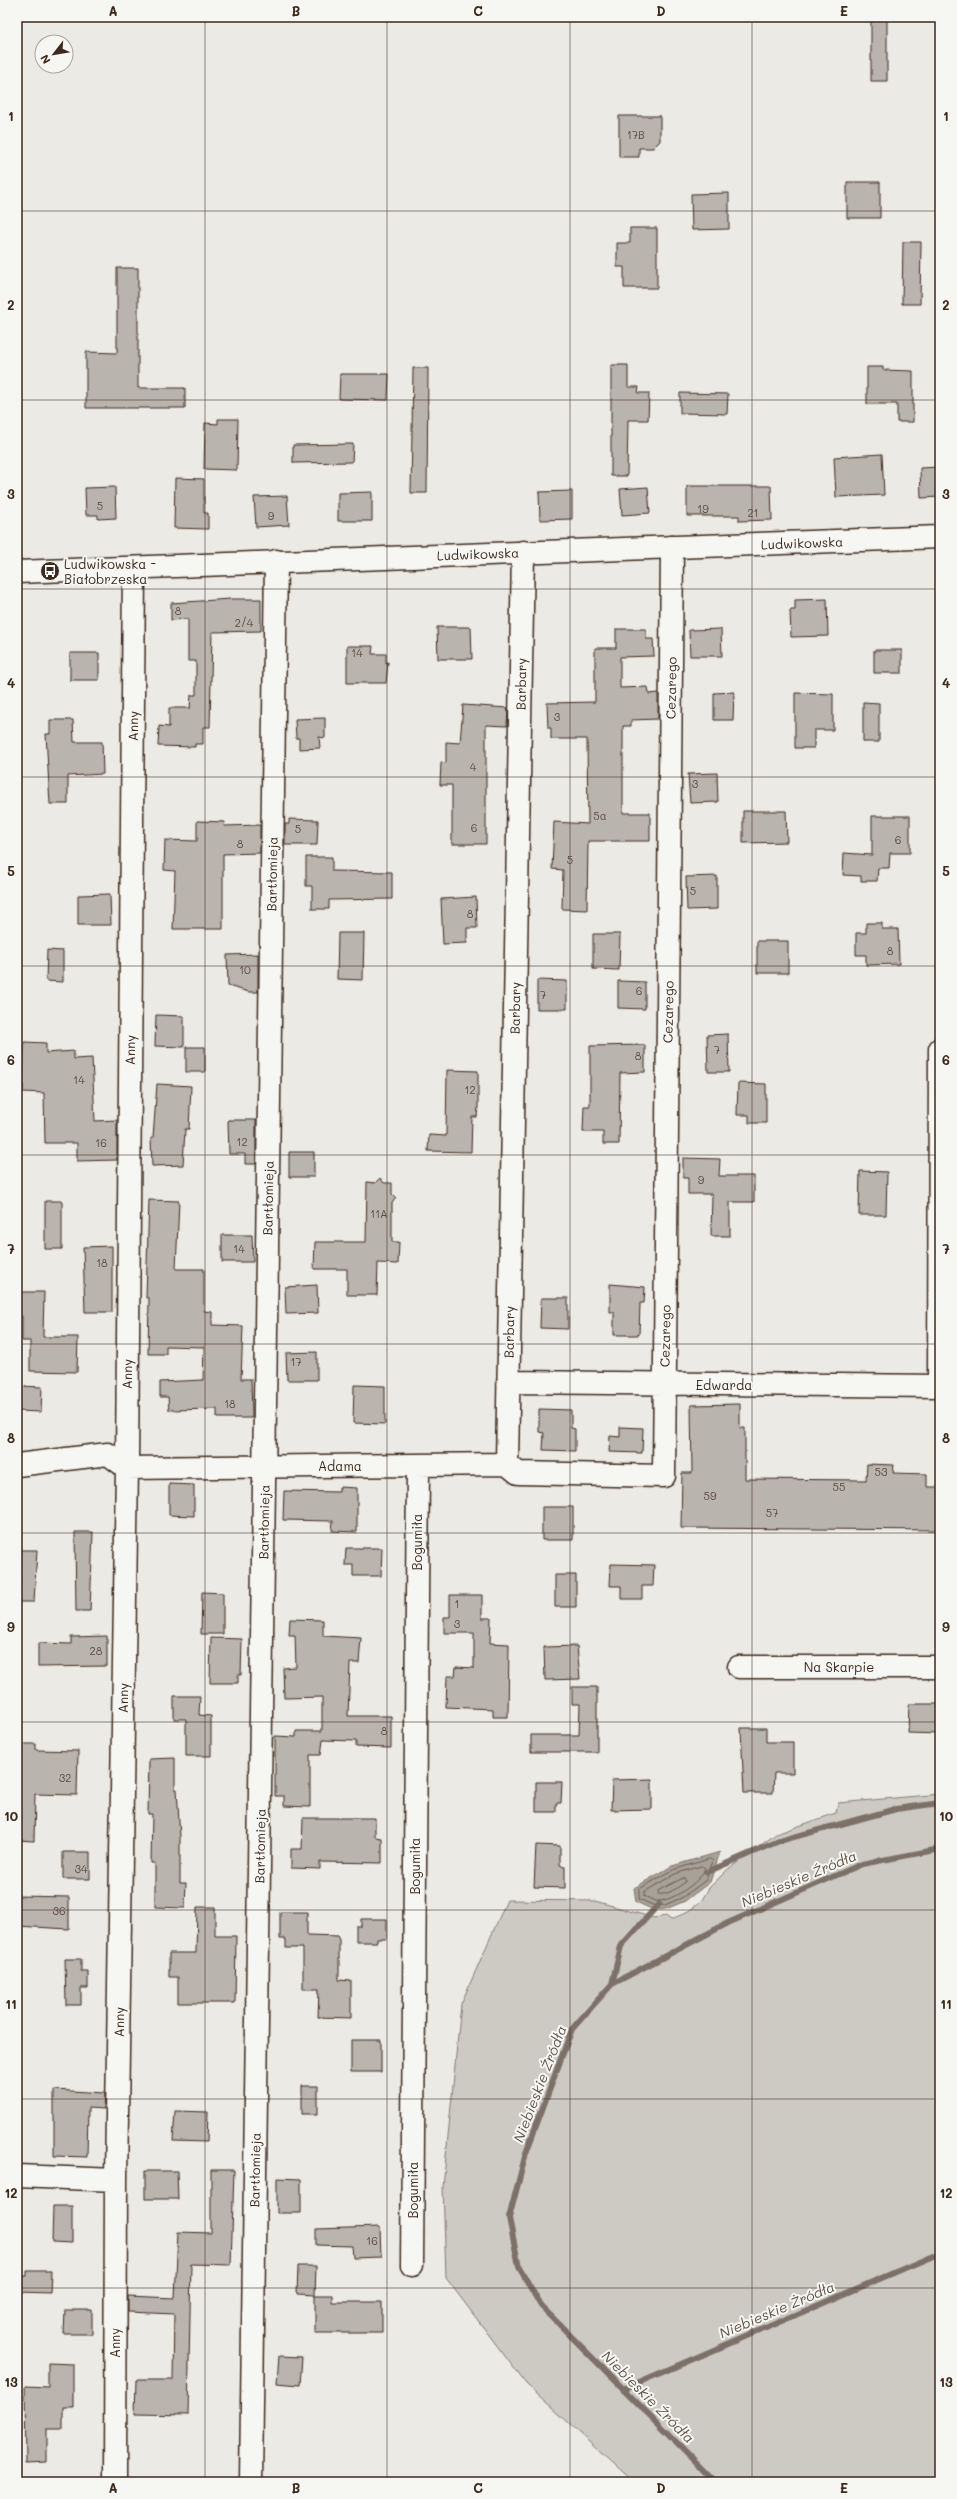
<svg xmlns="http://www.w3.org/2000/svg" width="957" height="2499" font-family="Mali,sans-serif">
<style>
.green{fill:#cdcac4;stroke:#847a71}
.water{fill:#a8a198;stroke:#7c7167}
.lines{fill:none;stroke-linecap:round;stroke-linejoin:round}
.shore{stroke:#675a4f;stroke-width:1}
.stream{stroke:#7c7167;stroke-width:6}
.building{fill:#bab4ae;stroke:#3b2a1e}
.street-casing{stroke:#3b2a1e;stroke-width:25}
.secondary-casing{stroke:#3b2a1e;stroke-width:25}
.street{stroke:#f6f6f2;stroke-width:22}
.secondary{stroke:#f6f6f2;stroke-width:22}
.grid{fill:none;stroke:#3b2a1e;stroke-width:1;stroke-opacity:0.55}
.labels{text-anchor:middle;stroke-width:4;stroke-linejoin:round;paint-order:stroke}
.number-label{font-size:11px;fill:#5b4c42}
.street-label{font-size:13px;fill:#3b2a1e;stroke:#f6f6f2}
.poi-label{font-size:13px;fill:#3b2a1e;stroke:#f6f6f2;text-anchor:start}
.water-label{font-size:14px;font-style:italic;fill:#615449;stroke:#f6f6f2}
.neatline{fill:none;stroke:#3b2a1e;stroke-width:1.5}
.grid-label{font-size:13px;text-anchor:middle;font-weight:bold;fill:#3b2a1e}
</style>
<rect width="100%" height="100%" fill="#ebeae5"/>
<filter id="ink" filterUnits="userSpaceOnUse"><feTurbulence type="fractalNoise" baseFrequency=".025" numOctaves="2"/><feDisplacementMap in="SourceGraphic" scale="8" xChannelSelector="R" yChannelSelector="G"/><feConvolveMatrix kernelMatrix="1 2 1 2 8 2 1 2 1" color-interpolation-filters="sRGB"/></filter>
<g filter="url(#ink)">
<path class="green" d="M940,1794v688h-306l-108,-98 -80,-106 -3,-91 18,-183 46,-104 88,1 59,17 12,-2 5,4 21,-11 10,-9 7,-12 18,-18 49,-36 60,-21 2,-10z"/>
<path class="water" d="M720,1852l-10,30 -25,19 -19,8 -12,1 -18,-8 -2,-14 38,-22z"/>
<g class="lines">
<path class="shore" d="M710,1859l3,2 -7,19 -23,17 -18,8 -10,1 -16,-7v-10l34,-19z
M702,1866l3,2c-4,14 -35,35 -50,33 -3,-1 -8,-4 -11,-5v-4l31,-18z
M684,1878l2,3c-7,6 -19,15 -28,13v-3z"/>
<path class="stream" d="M707,1872l72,-31 117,-32 44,-6
M612,1984l9,-38 38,-42
M623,2389l317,-136
M716,2482l-175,-176 -22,-39 -10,-49 17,-65 46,-124 40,-45 116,-61 134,-59 78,-15"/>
</g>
<path class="building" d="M871,17h16v64h-16z
M619,116h41v25l-7,7h-14v9h-20z
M847,182h33v36h-33z
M729,193v36l-37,1 -1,-36z
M630,228h27v60h-33v-21h-7v-24h13z
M903,242h18l-1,62h-18z
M117,268h21v120h47v20h-99v-56l31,1z
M611,365h17v22h11l-1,6h11l-1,27h-20l-1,56h-16z
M867,367h16v3l30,1v51h-16v-18h-30z
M413,368h15l-1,125h-16z
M340,374h49l-1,26 -49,-1z
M680,393l48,1 -1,20 -47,-1z
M218,419h20l-1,51 -33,-1 1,-46 13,1z
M353,444l-1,18 -59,1v-18z
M882,454l2,41 -48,2 -2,-40z
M940,467v30l-19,1 -1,-30z
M175,478l29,1v34h4v16l-34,-1z
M687,486h84l1,34 -33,1v-5h-52z
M115,487l1,31 -18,1v-4h-12l-1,-27z
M648,487l2,26 -28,2 -2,-26z
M572,491v28l-32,1 -1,-28z
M372,492v29h-34v-28z
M287,496l2,29 -33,2 -2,-30z
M230,599h31v32l-49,1 -2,95h-7v17h-8v3l-37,-1 1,-20 10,1v-19h21l1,-13h5v-34h-8v-42l-17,1v-17z
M827,599l1,37 -37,1 -1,-27h5v-10z
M437,627h34l1,32h-34z
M616,629h30v10h7l1,17 -34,1v31l28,-1 1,7 9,-1v26l-27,1v6h-8v87h27v28h-62l-1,69 -25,-1 1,-39 -11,-1 2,-47 34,2 -1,-85h-36v-11h-3l-1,-25 48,-1v-54h21z
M721,629l1,27h-32l-1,-26z
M347,646h26l-1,8h14v9l2,-1 -2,21h-39z
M874,650h28v23h-28z
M70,653h29v27h-29z
M734,692l-1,28h-19v-27z
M795,693l38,1v36h-19v18h-19z
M863,702l16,1v39h-16z
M463,705l45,3 -1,18 -21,-1v119h-34v-59h-12l1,-23 5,1v-21l14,1z
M325,718v20l-6,-1 1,11 -21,1v-11h-3l-1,-19z
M50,720h23l1,22h28l1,32 -35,2v28h-18l-4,-70h4z
M717,773l1,29 -28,1 -2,-29z
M743,811h43l1,31 -44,1z
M872,816h38v37h-20l-1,15h-11l-1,13h-16v-5l-18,-1 1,-22 28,2z
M289,819l29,1 -1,25h-32v-21h4z
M197,821l28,1 -1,4 36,-1v28l-37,1v75h-50l2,-58 -11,-1 1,-30 32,1z
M306,857h26v14l60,1v27l-63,1v9h-17v-23h-6z
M717,876v33l-30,1 -1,-33z
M110,894l1,31h-33v-30z
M476,897l1,31h-10v15l-24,1 -2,-45z
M866,923h16v6h16l1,35 -33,1v-10h-10v-22h10z
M338,933h26l-1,47 -26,-1z
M593,934h27l-1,36 -26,-1z
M757,941h31v32h-31z
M47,950l16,1v31l-17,-1z
M258,954v38h-9l-21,-6 -1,-31z
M537,980l30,1v28h-30z
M618,981l27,1v27l-27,-1z
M156,1015l28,1v31l-29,-1z
M728,1034l1,38h-21l-1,-37z
M24,1042l22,1v10l28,-2v8l18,-1 3,63 22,-1v40l-40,1v-18h-32l-1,-50 -21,-1z
M645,1045v27l-25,1 -1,71h-16v-12h-20l1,-26h6v-60z
M186,1047h19v25h-19z
M447,1070l31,1v36l-1,10h-5l-1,35 -43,-1 1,-16 17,1z
M738,1083l28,1v39h-17v-8h-12z
M157,1084l34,2 -2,43h-4l-2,36 -31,1 -1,-28h2z
M228,1120h28v44h-11v-10h-16z
M289,1152h25v25h-25z
M683,1158l37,1 -1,17h35v26h-24v34h-19l1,-42h-24v-16h-5z
M860,1171l27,1 -1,43h-27z
M380,1178l4,5h8v11l4,4 -4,5v39h7l-1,22 -20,-1 -1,32h-30v-26h-33l1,-27h51l1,-60 8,1z
M149,1200l30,1 -3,68h28v42l8,1v13l31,1 -2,53h10l1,39h-35v-9l-48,1 -1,-13h-8v-15l43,-2 1,-33 -38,-1v8h-18l1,-56h-3z
M45,1201h17v48h-17z
M222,1235h30l1,27h-31z
M112,1246v66h-27l-2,-65z
M610,1284l35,3 -1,16h-4l-1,32h-25v-23h-4z
M317,1285l1,28 -32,1 -1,-27z
M17,1292h27l-1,45h35l-1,35 -47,-1v-30h-8v-25h-5z
M541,1298h27v31l-28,-1z
M317,1352v28h-30l-1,-27z
M354,1385l31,1v38l-32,-1z
M19,1386l23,1 -1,25 -23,-1z
M740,1404v24h5v51l121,1 1,-16 27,1 -1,8 34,1v13h13v43l-259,-2 1,-55h10l-1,-68z
M539,1409l32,1v18l4,1v22l-32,-1 1,-17 -5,-1z
M620,1427l23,1 -1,25 -33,-1 1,-16 10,1z
M169,1484l25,1v31l-25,-1z
M339,1487l18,1v44l-25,-1 1,-10 -50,-1 1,-29 55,1z
M542,1507h31v33h-31z
M75,1532h18l-3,79h-14z
M346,1548h36l-1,28h-28v-11h-8z
M21,1550h16l-3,52h-17v-21h3z
M611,1564l43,1 -1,21h-11v13h-21v-13h-11z
M555,1575h21v32h-21z
M202,1592l21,1v41h-22z
M450,1595h32v23h9l-1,25 19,1 -1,73h-15v-8l-47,-2 1,-31h8l1,-9 18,1v-35h-30v-16h6z
M290,1619l33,1v16l38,2 -2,25h-9l-2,53h43v32l-35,-1v-6l-33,-1 -2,15h-11v52l-26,-1v-10h-9v-60l21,1v-6h26v-34l-38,1 -1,-30 13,-1 -1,-32h-6z
M107,1636v30l-69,1v-24l33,1v-7z
M211,1638l31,1 -1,36h-3v8h-28z
M577,1646l3,33 -35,1 -1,-33z
M572,1687h25v65h-66v-17h48l1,-31h-8z
M174,1696h26l-1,19 12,1v40h-25v-37h-12z
M909,1704h31v30l-32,-1z
M741,1728h25v14h27v31h-19l-1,20h-29z
M17,1744h19v6l42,1 -1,44 -42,-1 -1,47 -17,-1z
M175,1758v31h2l3,48v46h6l-1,25 -30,-1v-44h-4l1,-49h-4l1,-55z
M652,1779v30l-41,1 1,-30z
M536,1782h26l-1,21h-5v9h-20z
M303,1818h72v19l7,1v25l-62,-1v7l-29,-1v-19h11z
M536,1845l24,1v19l5,1v22l-31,-1z
M63,1852h27v27h-27z
M17,1896l52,1v32l-52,-3z
M197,1907h18v29h21l-1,67h-57v-26h-9v-24h27z
M280,1912h27v23l32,1v44l12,1v37l-33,-1 1,-28h-16v-41h-17v-9h-6z
M361,1919h26v20h-10v3h-21v-16h5z
M65,1959h16v12h7v17h-7v17h-15z
M351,2040h30v32h-30z
M302,2086h16v28h-16z
M54,2090l51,3 -1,16 -16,-1 -1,49 -33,-1z
M175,2111l33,1 -1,30 -34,-1z
M211,2170h23l-3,95 -40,-1 -3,151 -53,-1 1,-34h37l1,-66 -46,-2v-16l47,2 3,-66 33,1z
M145,2171h32l1,28h-33z
M277,2178l24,1v34h-24z
M53,2206h19v37l-20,-1z
M380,2227l1,30 -28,1 -1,-12 -36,-1v-16z
M298,2266h18l-1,29 -18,-1z
M27,2271h24l-1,22 -33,-1v-16h10z
M315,2295h17v7h50v31h-67z
M65,2310h27v24h-28z
M279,2356l23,1 -2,28 -23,-2z
M48,2363l25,1v43h-10v22h-16v33l-21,1 -1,-77 23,1z"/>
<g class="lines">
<defs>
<path id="street" d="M508,1382l432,4
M939,1386l1,-337
M507,1464l16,-912
M17,1465l91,-11 19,14 380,-4 11,9 146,3 8,-929
M739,1667h201
M17,2176l99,4
M412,2265l6,-798
M115,2482l1,-302 11,-712 7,-900
M251,2482l25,-1921"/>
<path id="secondary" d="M17,572l923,-35"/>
</defs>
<use href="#street" class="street-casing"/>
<use href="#secondary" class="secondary-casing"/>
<use href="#street" class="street"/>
<use href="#secondary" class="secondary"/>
</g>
</g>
<path class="grid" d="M205,17v2465M387,17v2465M570,17v2465M752,17v2465M17,211h923M17,400h923M17,589h923M17,777h923M17,966h923M17,1155h923M17,1344h923M17,1533h923M17,1722h923M17,1910h923M17,2099h923M17,2288h923"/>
<defs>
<symbol id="bus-disc" viewBox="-11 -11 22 22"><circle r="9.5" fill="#3b2a1e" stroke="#f6f6f2"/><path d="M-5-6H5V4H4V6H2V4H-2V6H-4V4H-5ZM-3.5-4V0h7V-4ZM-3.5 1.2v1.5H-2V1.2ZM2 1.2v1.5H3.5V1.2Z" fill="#fff"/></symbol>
</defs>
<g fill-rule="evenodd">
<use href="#bus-disc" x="39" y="560" width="22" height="22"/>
</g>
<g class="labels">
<g class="number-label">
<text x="636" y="139">17B</text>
<text x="100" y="510">5</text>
<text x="703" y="513">19</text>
<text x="753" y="517">21</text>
<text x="271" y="520">9</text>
<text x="178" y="615">8</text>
<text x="244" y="627">2/4</text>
<text x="357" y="657">14</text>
<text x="557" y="721">3</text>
<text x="473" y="771">4</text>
<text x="695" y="788">3</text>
<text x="600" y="820">5a</text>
<text x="474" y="832">6</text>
<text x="298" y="833">5</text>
<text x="898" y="844">6</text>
<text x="240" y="848">8</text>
<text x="570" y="864">5</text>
<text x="693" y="895">5</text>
<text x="470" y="918">8</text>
<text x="890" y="955">8</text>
<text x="245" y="974">10</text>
<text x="639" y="995">6</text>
<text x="543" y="999">7</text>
<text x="717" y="1054">7</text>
<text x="638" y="1060">8</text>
<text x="79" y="1084">14</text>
<text x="470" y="1094">12</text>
<text x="242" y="1146">12</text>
<text x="101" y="1147">16</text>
<text x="701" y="1184">9</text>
<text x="379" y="1218">11A</text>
<text x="239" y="1253">14</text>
<text x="102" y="1267">18</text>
<text x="296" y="1366">17</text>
<text x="230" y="1408">18</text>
<text x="881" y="1476">53</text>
<text x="839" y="1491">55</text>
<text x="710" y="1500">59</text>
<text x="772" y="1517">57</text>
<text x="457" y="1608">1</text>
<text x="457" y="1628">3</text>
<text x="96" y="1655">28</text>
<text x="384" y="1735">8</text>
<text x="65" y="1782">32</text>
<text x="81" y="1873">34</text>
<text x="59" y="1915">36</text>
<text x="372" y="2245">16</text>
</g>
<g class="street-label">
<text transform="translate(802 543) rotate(-2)" y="5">Ludwikowska</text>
<text transform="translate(478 554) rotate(-2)" y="5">Ludwikowska</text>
<text transform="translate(521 684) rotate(-89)" y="5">Barbary</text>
<text transform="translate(671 688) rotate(-89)" y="5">Cezarego</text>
<text transform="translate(133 726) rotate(-89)" y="5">Anny</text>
<text transform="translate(272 874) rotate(-89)" y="5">Bartłomieja</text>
<text transform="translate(515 1008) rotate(-89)" y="5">Barbary</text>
<text transform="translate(668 1012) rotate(-89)" y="5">Cezarego</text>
<text transform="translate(130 1050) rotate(-89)" y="5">Anny</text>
<text transform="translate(268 1198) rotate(-89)" y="5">Bartłomieja</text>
<text transform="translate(509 1332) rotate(-89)" y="5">Barbary</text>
<text transform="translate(665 1336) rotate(-89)" y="5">Cezarego</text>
<text transform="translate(127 1374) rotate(-89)" y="5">Anny</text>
<text x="724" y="1390">Edwarda</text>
<text x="340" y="1471">Adama</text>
<text transform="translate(264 1522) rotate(-89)" y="5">Bartłomieja</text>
<text transform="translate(417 1542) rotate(-90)" y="5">Bogumiła</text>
<text x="839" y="1672">Na Skarpie</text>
<text transform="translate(123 1698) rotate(-89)" y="5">Anny</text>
<text transform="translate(260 1846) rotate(-89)" y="5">Bartłomieja</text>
<text transform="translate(415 1866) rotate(-90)" y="5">Bogumiła</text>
<text transform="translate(119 2022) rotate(-89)" y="5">Anny</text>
<text transform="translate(255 2170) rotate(-89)" y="5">Bartłomieja</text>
<text transform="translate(413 2190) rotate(-90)" y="5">Bogumiła</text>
<text transform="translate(115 2343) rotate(-90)" y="5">Anny</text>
</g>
<g class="poi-label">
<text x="64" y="569">Ludwikowska -<tspan x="64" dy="15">Białobrzeska</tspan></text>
</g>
<g class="water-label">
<text transform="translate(799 1879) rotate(-23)" y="5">Niebieskie Źródła</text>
<text transform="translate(540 2084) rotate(-69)" y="5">Niebieskie Źródła</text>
<text transform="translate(777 2310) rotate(-23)" y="5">Niebieskie Żródła</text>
<text transform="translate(648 2397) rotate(45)" y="5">Niebieskie Źródła</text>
</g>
</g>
<rect width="957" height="2499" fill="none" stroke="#f6f6f2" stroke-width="44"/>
<g transform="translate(54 54) rotate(239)"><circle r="19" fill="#f6f6f2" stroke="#aba49d"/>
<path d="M0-3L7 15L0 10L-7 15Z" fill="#3b2a1e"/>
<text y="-6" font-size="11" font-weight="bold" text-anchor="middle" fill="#3b2a1e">N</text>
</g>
<rect x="22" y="22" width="913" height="2455" class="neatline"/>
<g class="grid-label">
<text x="113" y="16">A</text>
<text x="296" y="16">B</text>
<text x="478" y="16">C</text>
<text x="661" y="16">D</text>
<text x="844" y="16">E</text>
<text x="11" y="121">1</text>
<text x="946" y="121">1</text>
<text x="11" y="310">2</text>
<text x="946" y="310">2</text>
<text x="11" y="499">3</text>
<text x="946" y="499">3</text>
<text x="11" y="688">4</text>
<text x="946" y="688">4</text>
<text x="11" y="876">5</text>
<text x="946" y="876">5</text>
<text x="11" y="1065">6</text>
<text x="946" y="1065">6</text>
<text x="11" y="1254">7</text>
<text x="946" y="1254">7</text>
<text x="11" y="1443">8</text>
<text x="946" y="1443">8</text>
<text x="11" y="1632">9</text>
<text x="946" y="1632">9</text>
<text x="11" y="1821">10</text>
<text x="946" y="1821">10</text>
<text x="11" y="2009">11</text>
<text x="946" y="2009">11</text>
<text x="11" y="2198">12</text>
<text x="946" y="2198">12</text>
<text x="11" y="2387">13</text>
<text x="946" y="2387">13</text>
<text x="113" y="2493">A</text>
<text x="296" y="2493">B</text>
<text x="478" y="2493">C</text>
<text x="661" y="2493">D</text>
<text x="844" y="2493">E</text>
</g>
</svg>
